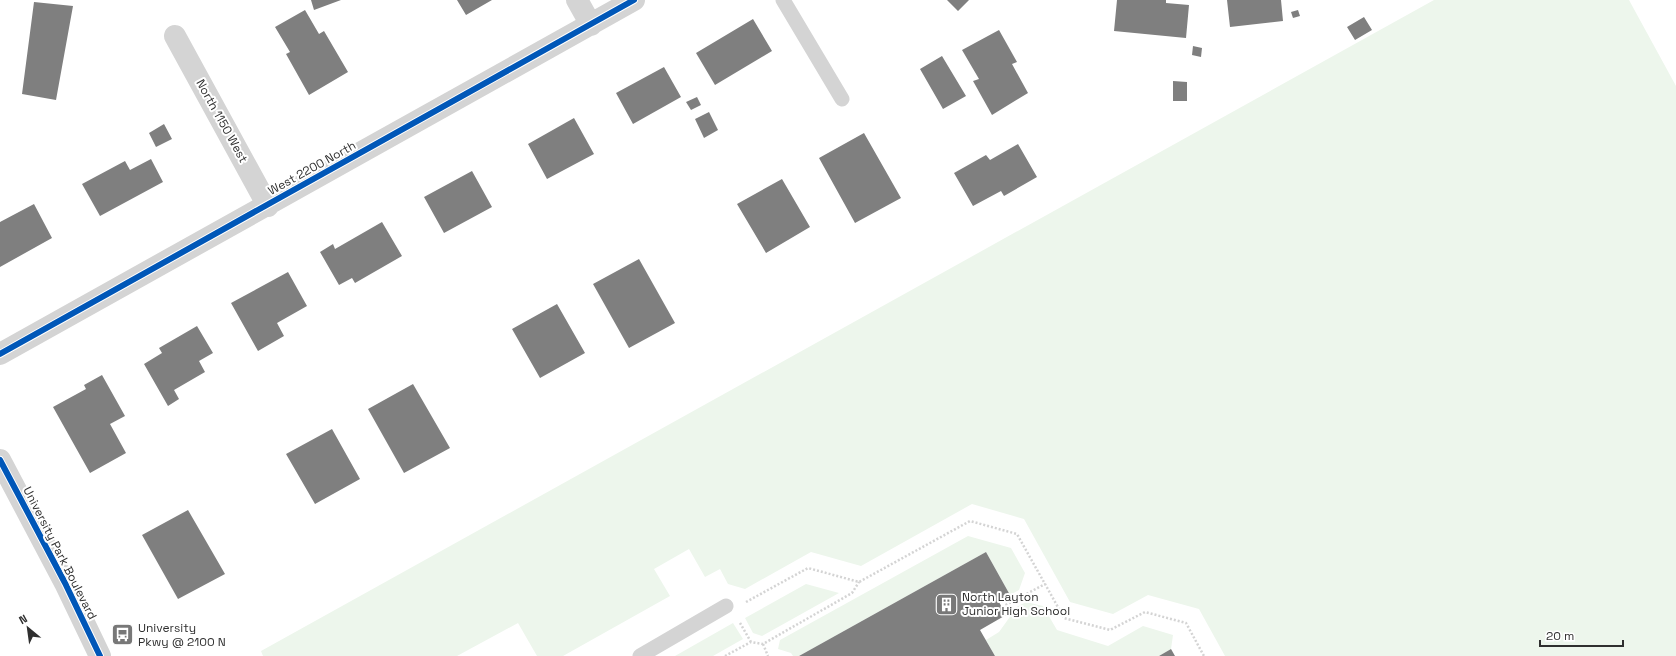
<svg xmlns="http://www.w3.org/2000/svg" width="1676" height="656" font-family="'Space Grotesk',sans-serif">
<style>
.green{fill:#edf6ec}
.building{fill:#7f7f7f}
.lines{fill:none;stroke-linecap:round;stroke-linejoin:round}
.path{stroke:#d4d4d4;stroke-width:2.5;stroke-dasharray:2 2;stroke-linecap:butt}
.service{stroke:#d4d4d4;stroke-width:15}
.minor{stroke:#d4d4d4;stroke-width:22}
.tertiary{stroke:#d4d4d4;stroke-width:22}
.cycleway-casing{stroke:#fff;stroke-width:8}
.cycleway{stroke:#0057b8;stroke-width:6}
.labels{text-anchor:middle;stroke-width:4;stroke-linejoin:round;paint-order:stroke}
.street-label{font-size:12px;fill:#2f2f2f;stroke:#fff}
.poi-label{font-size:12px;fill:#2f2f2f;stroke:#fff;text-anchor:start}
</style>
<rect width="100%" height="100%" fill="#fff"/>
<path class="green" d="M1434,0h195l47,86v570h-451l-26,-47 -51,-14 -35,19 -43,-12 -46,-83 -52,-15 -111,62 -50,-14 -66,37 -17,-5 -8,-15 -15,8 -16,-28 -35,20 16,27 -107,60h-26l-19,-33 -61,33h-194l-2,-5z
M968,536l43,12 14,25 -6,17 -9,5 -24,-43 -187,104h-6l-2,-3 -13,-4 2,-9z
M806,584l33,9 -77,43 -9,-3 -8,-15z
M1026,602l17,4 14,24 51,16 35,-20 30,9 -2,14 -12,7h-164l-9,-16 13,-8 13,-18 -1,-4z
M733,623l10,16 -30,17h-38z"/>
<path class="building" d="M311,0h30l-27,10z
M457,0h35l-26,15z
M947,0h22l-11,11z
M1117,0h49v3l23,2 -3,33 -72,-7z
M1227,0h54l2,21 -53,6z
M34,2l39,4 -17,94 -34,-6z
M305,10l14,24 5,-3 24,41 -39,23 -23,-41 4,-2 -15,-25z
M1298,10l2,6 -7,2 -2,-6z
M1364,17l8,13 -17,10 -8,-13z
M753,19l19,32 -57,34 -19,-32z
M999,30l18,32 -5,2 16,29 -36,22 -19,-34 6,-2 -17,-29z
M1193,46l9,2 -1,9 -9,-2z
M942,56l24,40 -23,13 -23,-40z
M664,67l17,30 -48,27 -17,-31z
M1173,81l14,1v19h-14z
M697,97l4,8 -10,5 -5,-8z
M709,112l9,18 -14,8 -9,-19z
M574,118l20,36 -47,25 -19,-35z
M164,124l8,15 -16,8 -7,-14z
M864,133l37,65 -46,25 -36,-65z
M1018,144l19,33 -33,19 -3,-5 -28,15 -19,-33 32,-18 4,5z
M151,159l12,23 -63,34 -18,-32 43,-23 5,9z
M472,171l20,36 -48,26 -20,-36z
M782,179l28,48 -44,26 -29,-49z
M34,204l18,34 -52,29v-45z
M382,222l20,34 -47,27 -3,-5 -13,7 -19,-33 13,-8 2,5z
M639,259l36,64 -46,25 -36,-64z
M288,272l19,34 -30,17 7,13 -26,15 -27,-48z
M557,304l28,49 -45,25 -28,-49z
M197,326l16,27 -14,8 6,11 -31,18 5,9 -11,7 -24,-42 18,-11 -3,-5z
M102,375l23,41 -15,8 16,29 -36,20 -37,-66 33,-18 -2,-4z
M413,384l37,64 -46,25 -36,-64z
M332,429l28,50 -45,25 -29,-50z
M188,510l37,64 -47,25 -36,-64z
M986,552l24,43 -11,7 7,13 -26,15 15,26h-196z
M1171,649l4,7h-16z"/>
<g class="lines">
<path class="path" d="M746,602l62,-34 51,14 111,-61 47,13 47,84 46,12 35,-18 41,11 18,33
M1002,607l43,-23
M740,623l11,19
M763,644l5,12
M725,656l26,-14 12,2 89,-51 7,-11"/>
<path class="service" d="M783,0l59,99
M640,656l86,-50"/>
<path class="minor" d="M577,0l14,25
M175,36l93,170
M0,354l634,-354"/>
<path class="tertiary" d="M0,460l65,123 35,73"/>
<defs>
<path id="cycleway" d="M0,354l634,-354
M0,460l65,123 35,73"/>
</defs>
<use href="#cycleway" class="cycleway-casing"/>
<use href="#cycleway" class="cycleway"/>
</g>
<defs>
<symbol id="building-square" viewBox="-11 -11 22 22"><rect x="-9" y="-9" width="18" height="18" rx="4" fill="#787878" stroke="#fff"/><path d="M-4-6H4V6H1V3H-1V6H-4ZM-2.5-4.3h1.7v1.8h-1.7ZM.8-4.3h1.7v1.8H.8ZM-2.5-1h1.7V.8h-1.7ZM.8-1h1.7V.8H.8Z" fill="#fff"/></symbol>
<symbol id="bus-square" viewBox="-11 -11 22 22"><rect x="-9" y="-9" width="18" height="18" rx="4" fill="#787878" stroke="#fff"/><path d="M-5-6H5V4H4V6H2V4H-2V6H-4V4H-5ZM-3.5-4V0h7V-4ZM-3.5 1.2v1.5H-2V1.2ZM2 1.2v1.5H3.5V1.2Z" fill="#fff"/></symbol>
</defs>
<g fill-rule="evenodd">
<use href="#building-square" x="934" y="592" width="25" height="25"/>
<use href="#bus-square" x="110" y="622" width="25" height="25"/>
</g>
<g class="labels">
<g class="street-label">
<text transform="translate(222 121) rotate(61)" y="4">North 1150 West</text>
<text transform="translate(312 168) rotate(-29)" y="4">West 2200 North</text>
<text transform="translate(60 553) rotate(63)" y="4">University Park Boulevard</text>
</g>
<g class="poi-label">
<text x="962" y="601">North Layton<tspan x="962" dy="14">Junior High School</tspan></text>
<text x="138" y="632">University<tspan x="138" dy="14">Pkwy @ 2100 N</tspan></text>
</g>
</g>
<g transform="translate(28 628) rotate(331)" stroke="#ffffff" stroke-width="3" paint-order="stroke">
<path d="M0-3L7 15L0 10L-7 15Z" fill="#2f2f2f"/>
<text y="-6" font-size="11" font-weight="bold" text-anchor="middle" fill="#2f2f2f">N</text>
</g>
<path d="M1540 640v6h83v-6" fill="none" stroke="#2f2f2f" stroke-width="2"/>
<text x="1546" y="640" font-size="12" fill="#2f2f2f" stroke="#ffffff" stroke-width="3" paint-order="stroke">20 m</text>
</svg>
